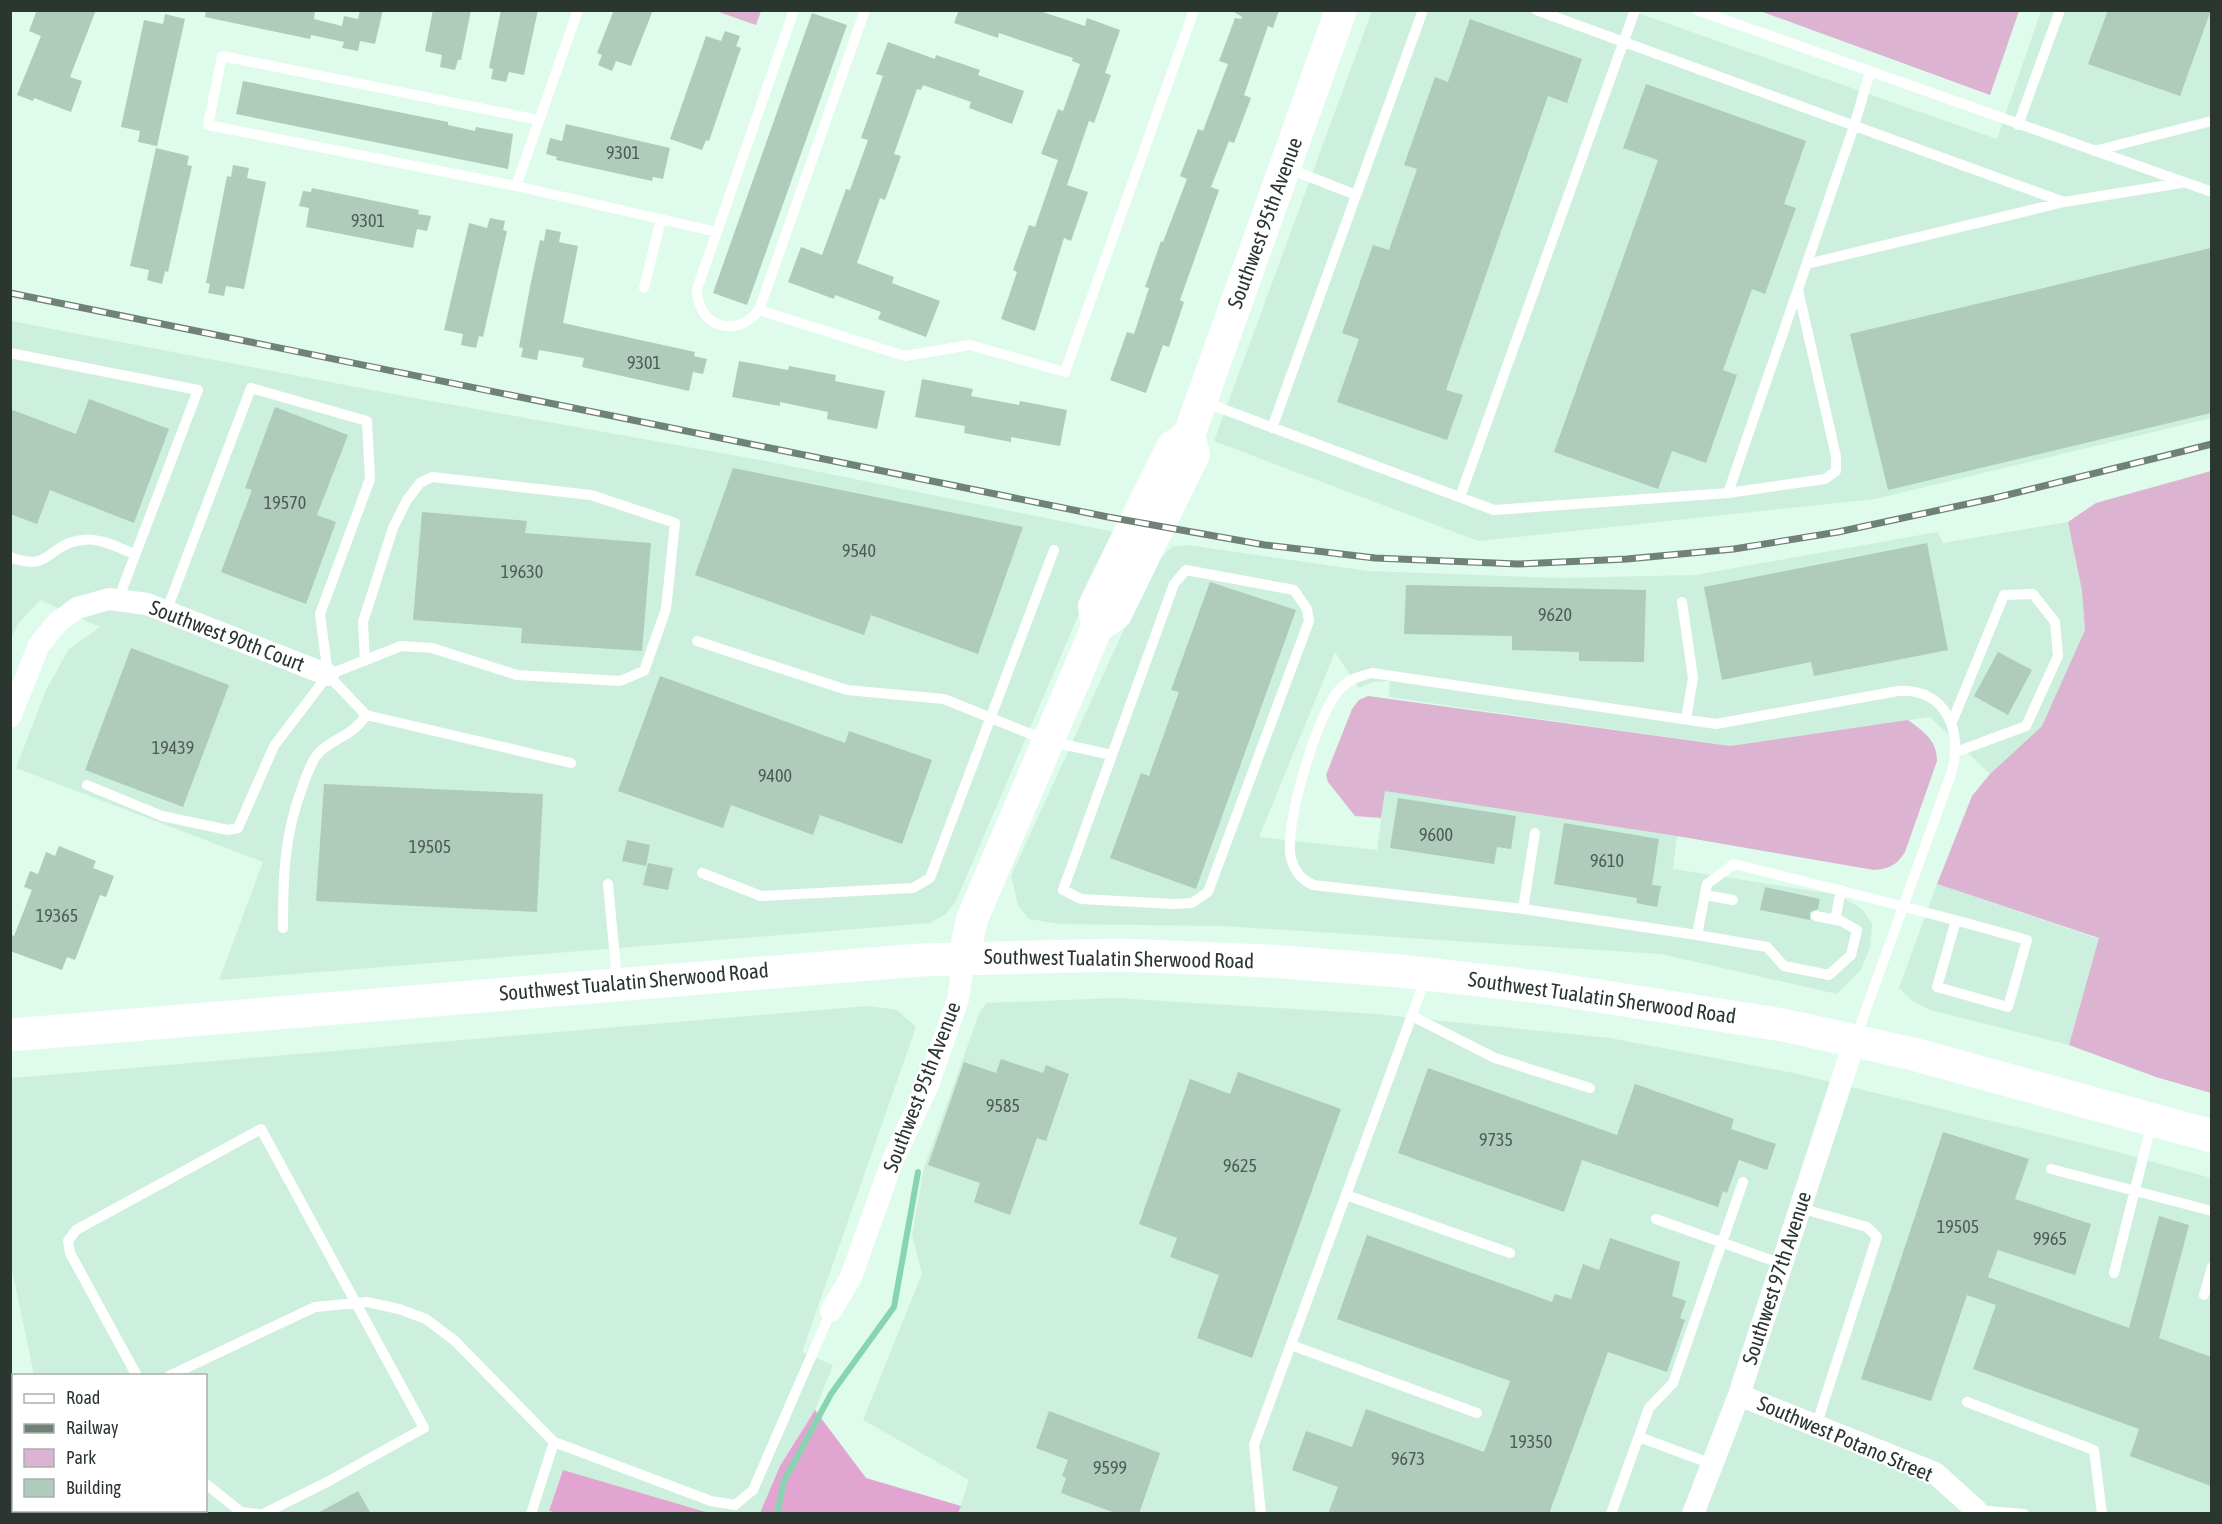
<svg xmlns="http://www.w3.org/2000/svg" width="2222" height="1524" font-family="'Asap Condensed',sans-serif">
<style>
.built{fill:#ccf0dd}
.green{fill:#dcb3d0}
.forest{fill:#e2a4d1}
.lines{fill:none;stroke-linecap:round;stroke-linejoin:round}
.stream{stroke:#86d5b0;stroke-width:6}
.building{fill:#aecbbc}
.lane{stroke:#fff;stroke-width:10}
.street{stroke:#fff;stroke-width:22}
.secondary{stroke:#fff;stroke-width:32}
.highway{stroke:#fff;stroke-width:33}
.rail-casing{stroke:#708278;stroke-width:7}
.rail{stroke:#fff;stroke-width:4.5;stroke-dasharray:14;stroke-linecap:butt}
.labels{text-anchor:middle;stroke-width:4.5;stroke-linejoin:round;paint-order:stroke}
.number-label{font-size:18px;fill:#4c5b53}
.street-label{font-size:21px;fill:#2b3630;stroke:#fff}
</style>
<rect width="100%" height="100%" fill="#defbec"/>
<path class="built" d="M1372,11h260l365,128 44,-128h170v407l-336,81 -397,42 -264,-100z
M11,321l392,75 363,65 348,71 -158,369 -10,13 -16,9 -711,57 44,-118 -247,-94 30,-78 23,-41 31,-22 -60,-27 -21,23 -8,15z
M2068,522l14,69 3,39 -43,96 -52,48 -60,-57 -200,29 -341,-49 1,-16 -17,1 -14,6 -24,-36 -76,185 118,13 8,-60 292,46 -4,33 166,26 23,14 10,15 -2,24 -10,23 -23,23 -176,-40 -439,-28 -161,-2 -32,-5 -11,-14 -7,-29 143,-312 18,-17 15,-2 181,26 193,7 134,-3 243,-43 5,11z
M1937,884l162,55 -30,106 -139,-35 -16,-8 -15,-14z
M1116,998l259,16 235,24 183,35 306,74 112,31v335h-1253l11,-33 -106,-60 59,-146 -10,-39 12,-67 56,-157 7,-8z
M868,1006l29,4 19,17 -114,325 31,13 -18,45 -35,56 -20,47h-51l-146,-43 -14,43h-486v-3h143v-134l-172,-1 -23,-110 1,-187z"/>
<path class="green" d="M716,11h45l-5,14z
M1760,11l259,-1v1l-29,84z
M2211,471h1l-1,622 -55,-16 -87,-32 30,-107 -162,-54 35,-88 18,-22 52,-48 43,-96 -3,-39 -14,-69 28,-19z
M1368,696l362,50 178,-26c16,12 29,20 29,41l-32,91c-8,13 -16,17 -31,18l-197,-34 -292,-45 -4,27 -26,-2 -27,-34 -2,-7 26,-66 7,-9z"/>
<path class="forest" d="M815,1410l51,68 95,28 -3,7h-198l20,-47z
M563,1470l146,43h-153l-7,-2z"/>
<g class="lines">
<path class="stream" d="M777,1514l7,-33 47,-87 63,-87 24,-135"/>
</g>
<path class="building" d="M37,10h59l-26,67 12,4 -11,31 -37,-14 -1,3 -16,-6 24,-59 -12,-5z
M206,10h109l-1,9 28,7 2,-10 14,3 2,-9h23l-8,34 -15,-3 -2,10 -16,-3 2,-6 -33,-7 -1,4 -105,-22z
M433,10h38l-10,50h-3l-3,10 -15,-3 2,-12 -17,-4z
M501,10h37l-14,65 -15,-3 -3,10 -15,-3 2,-10 -4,-1z
M614,10h39l-22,56 -15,-5 -4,10 -14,-6 4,-10 -5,-2z
M959,10h78l48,16 2,-8 33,12 -15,43 6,2 -17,48 -5,-2 -22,64 21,7 -17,49 -7,-3 -29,93 -34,-12 16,-47 -4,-2 16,-45 6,2 23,-67 -17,-6 17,-45 5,2 17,-47 -8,-3 1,-3 -74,-25 -1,5 -44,-15z
M1231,10h48l-6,18 -5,-2 -24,69 7,3 -17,45 -5,-2 -18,46 8,3 -39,110 4,2 -15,45 -6,-2 -17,48 -36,-13 17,-48 7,2 15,-46 -4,-1 16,-46 2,1 24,-63 -7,-3 18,-47 5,2 25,-67 -9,-3 16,-43 6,1 1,-2z
M2108,10h103l-31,86 -92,-32z
M812,13l35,12 -100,280 -34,-12z
M165,14l20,5 -28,127 -19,-4 2,-11 -19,-4 23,-107 19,4z
M1470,19l112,40 -15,44 -19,-7 -102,294 17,5 -16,45 -110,-38 22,-63 -17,-6 31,-88 16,5 28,-81 -13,-4 31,-88 13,5z
M725,31l15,5 -4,10 5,2 -32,93 -3,-1 -4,10 -32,-11 36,-103 15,5z
M888,42l47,17 1,-4 44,15 -2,5 46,16 -12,33 -43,-16 2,-6 -48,-17 -2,5 -4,-1 -23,65 7,2 -16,44 -5,-2 -23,65 37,14 -2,6 48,18 -14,36 -48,-18 3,-7 -46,-17 -1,4 -46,-17 13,-35 21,8 24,-66 4,1 18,-50 -7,-2 22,-62 -7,-2z
M243,81l205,41v3l27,6 1,-4 37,7 -5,35 -272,-55z
M1646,84l160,57 -22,63 12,4 -31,86 -13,-5 -29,81 14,5 -31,88 -34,-12 -14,38 -104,-37 104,-292 -35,-12z
M566,124l104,24 -7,31 -10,-2 -1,4 -96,-21 1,-3 -11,-3 4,-16 12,3z
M156,148l33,8 -2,9 5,1 -24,106 -3,-1 -3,13 -15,-4 2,-10 -19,-4z
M233,165l16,3 -2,10 19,4 -22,107 -18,-3 -2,10 -16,-3 2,-9 -4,-1 21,-107 4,1z
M312,188l107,22 -1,4 13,2 -4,15 -10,-2 -4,19 -107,-21 3,-19 -10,-2 4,-15 8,1z
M490,218l15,3 -2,9 4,1 -24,106 -4,-1 -3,12 -15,-3 2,-11 -19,-4 25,-107 18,5z
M546,229l15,3 -2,10 19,4 -15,77 132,29 -1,4 13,3 -4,15 -10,-2 -4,19 -107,-24 2,-9 -45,-8 -2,10 -16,-3 2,-9 -4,-1 11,-60 10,-47 4,1z
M2211,248v165l-323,77 -38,-156z
M739,361l49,9 1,-4 47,9 -1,6 50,10 -8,38 -50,-10 1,-7 -48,-10v4l-48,-9z
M922,379l51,10 -2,7 48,9 1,-4 47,9 -7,36 -49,-9v5l-47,-9 1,-7 -50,-9z
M89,399l80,30 -35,94 -84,-33 -13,34 -27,-10v-105l66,25z
M275,407l73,28 -31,80 19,7 -30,82 -85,-32 31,-82 -7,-2z
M733,468l290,59 -45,127 -107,-39 -7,20 -169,-60z
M422,512l105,9 -2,12 126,10 -9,108 -121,-8 1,-15 -109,-8z
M1927,543l21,107 -134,26 -3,-14 -89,18 -18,-93z
M1210,582l86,28 -100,279 -86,-31 31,-85 8,3 30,-84 -8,-2z
M1406,585l240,5 -2,72 -65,-1v-9l-67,-2v-14l-108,-2z
M131,648l98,37 -46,122 -98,-37z
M1998,652l34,18 -24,45 -34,-19z
M660,676l185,67 4,-12 83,29 -30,84 -82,-29 -7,20 -82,-30 -8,23 -105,-37z
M324,784l219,10 -6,118 -221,-11z
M1398,798l118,18 -5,33 -14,-2 -3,17 -104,-16z
M1564,823l95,16 -7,46 9,1 -4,21 -21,-4 1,-5 -83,-14z
M627,840l23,5 -4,21 -24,-5z
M59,846l37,15 -3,7 21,8 -8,21 -6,-2 -25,65 -8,-3 -5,13 -52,-19v-17l4,2 18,-46 -8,-3 6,-16 8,3 8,-22 9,4z
M648,863l25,5 -5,22 -25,-5z
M1765,887l55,12 -2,10 -8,3v8l-50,-10z
M1001,1059l42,14 3,-8 23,9 -23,67 -9,-3 -27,77 -36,-13 6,-19 -52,-18 36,-103 32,11z
M1428,1068l189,67 18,-51 99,35 -3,10 45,15 -9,26 -28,-10 -12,33 -4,-2 -5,16 -136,-47 -18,52 -166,-59z
M1238,1072l103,37 -89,249 -55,-20 22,-63 -49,-18 7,-19 -38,-14 51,-145 40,15z
M1943,1132l86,27 -14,40 76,25 -16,51 -77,-25 -10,27 141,51 30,-112 30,9 -30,113 52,19v129l-81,-30 9,-27 -166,-60 23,-64 -29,-10 -36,106 -70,-22z
M1367,1235l185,67 3,-8 16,5 12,-35 16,6 11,-32 70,24 -8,34 14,5 -6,17 5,2 -18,52 -59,-20 -59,162h-221l10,-27 -46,-17 14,-39 46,16 14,-38 118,43 26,-71 -173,-62z
M1049,1411l111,42 -21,61h-21l-57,-21 5,-15 -4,-2 6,-16 -32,-12z
M358,1491l13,23h-55z"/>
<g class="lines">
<path class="lane" d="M794,10l-97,279c0,37 39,51 62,21l106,-300
M1536,10l528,192
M1697,10l515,182
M539,120l-317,-64 -14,69 308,61 201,46
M2018,125l42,-115
M2094,151l118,-30
M1287,168l69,27
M516,186l62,-176
M1807,264l257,-62 117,-19
M644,288l17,-69
M759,310l146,46 65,-11 95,27 129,-362
M10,353l188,37 -80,210
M1204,402l290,108 234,-17 126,-367 16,-54
M1272,428l151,-418
M1728,493l97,-14 11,-8v-15l-38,-166
M1460,497l175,-487
M10,557c42,16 35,-12 72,-17 17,-3 37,8 53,14
M1186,570l108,20 13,19 2,12 -101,271 -16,11 -18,1 -93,-5 -18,-9 111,-306z
M1682,602l11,76 -7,41
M166,612l85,-224 116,33 3,58 -50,135 8,61 38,40c-13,22 -35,23 -49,40 -7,9 -11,22 -15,33 -18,48 -19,89 -19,140
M697,641l150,49 97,9 104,42 64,14
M366,715l205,48
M1952,722l52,-127 29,-1 22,28 3,34 -32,70 -70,26
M87,785l75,31 66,14 10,-2 36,-82 54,-71 73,-29 31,2 85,27 103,6 24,-10 22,-62 9,-86 -84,-28 -159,-18 -12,6 -13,17 -14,28 -30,94 2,39
M702,873l59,23 152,-8 17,-10 124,-328
M608,884l9,96
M1705,895l28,5
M1523,909l12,-76
M1835,920l6,-30
M1697,935l70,12 17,19 45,9 22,-20 6,-25 -16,-9 -25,-5
M1412,1016l83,42 95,30
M1856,1037l95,-263c13,-41 -4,-86 -53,-83l-182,33 -344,-51c-12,3 -23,6 -32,16 -22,22 -57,138 -49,169 4,14 10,21 22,27l210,24 174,26 10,-51 27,-20c98,24 196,48 293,76l-19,67 -71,-20 19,-67
M2051,1169l161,42
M1346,1195l164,58
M1800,1208l67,19 10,10 -61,189
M1656,1219l126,45
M2114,1273l38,-151
M2204,1295l8,-28
M1291,1345l186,68
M137,1376l-67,-123 -2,-12 8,-11 185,-101 163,299 -95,53 -66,33
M169,1376l146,-69 52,-5 32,7 27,10 29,22 99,101 157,59 24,4 18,-15 78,-179
M1967,1402l127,48 8,64
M10,1432l4,-1
M1639,1437l73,27
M206,1484l35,28 17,2
M1976,1510l48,4
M531,1514l23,-72
M1261,1514l-7,-69 172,-468
M1611,1514l38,-106 24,-25 70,-201"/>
<path class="street" d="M10,717l29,-72 18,-22 20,-15 32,-9 38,5 181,71
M831,1311l20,-34 41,-115 36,-77 30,-86 6,-41
M1739,1395l196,78 41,37
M1693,1514l46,-119 116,-355"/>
<path class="secondary" d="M1097,627l-3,-21 78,-159 17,-12
M964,958l8,-39 125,-292 19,-13 78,-160 -5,-19 152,-425
M10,1390l4,13
M31,1510v4"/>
<path class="highway" d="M10,1035l909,-75 200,-5 150,6 131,10 148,17 235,37 130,29 299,82"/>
<defs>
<path id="rail" d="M10,293l1098,224 157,28 110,13 143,6 109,-5 107,-10 104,-17 157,-34 217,-54"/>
</defs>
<use href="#rail" class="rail-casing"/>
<use href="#rail" class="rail"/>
</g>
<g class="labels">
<g class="number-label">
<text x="623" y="159">9301</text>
<text x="368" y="227">9301</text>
<text x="644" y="369">9301</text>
<text x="285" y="509">19570</text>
<text x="859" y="557">9540</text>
<text x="522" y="578">19630</text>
<text x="1555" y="621">9620</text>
<text x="173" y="754">19439</text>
<text x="775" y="782">9400</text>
<text x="1436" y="841">9600</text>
<text x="430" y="853">19505</text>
<text x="1607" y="867">9610</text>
<text x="57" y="922">19365</text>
<text x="1003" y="1112">9585</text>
<text x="1496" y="1146">9735</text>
<text x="1240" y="1172">9625</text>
<text x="1958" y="1233">19505</text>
<text x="2050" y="1245">9965</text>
<text x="1531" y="1448">19350</text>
<text x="1408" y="1465">9673</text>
<text x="1110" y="1474">9599</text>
</g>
<g class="street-label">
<text transform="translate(1265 223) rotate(-70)" y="7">Southwest 95th Avenue</text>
<text transform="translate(227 636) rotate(21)" y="7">Southwest 90th Court</text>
<text transform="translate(1119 959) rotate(1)" y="7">Southwest Tualatin Sherwood Road</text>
<text transform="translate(634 982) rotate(-5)" y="7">Southwest Tualatin Sherwood Road</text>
<text transform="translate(1602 998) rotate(8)" y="7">Southwest Tualatin Sherwood Road</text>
<text transform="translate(922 1087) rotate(-69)" y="7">Southwest 95th Avenue</text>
<text transform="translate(1777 1278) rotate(-72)" y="7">Southwest 97th Avenue</text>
<text transform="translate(1845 1439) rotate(23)" y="7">Southwest Potano Street</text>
</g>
</g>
<rect width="2222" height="1524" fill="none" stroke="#2b3630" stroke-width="24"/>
<rect x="12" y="1374" width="195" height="138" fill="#ffffff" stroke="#aaafac" stroke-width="1.5"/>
<rect x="24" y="1394" width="30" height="9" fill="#ffffff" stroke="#aaafac" stroke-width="1.5"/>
<text x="66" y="1404" font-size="18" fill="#2b3630">Road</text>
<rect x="24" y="1424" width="30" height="9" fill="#708278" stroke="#aaafac" stroke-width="1.5"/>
<text x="66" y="1434" font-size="18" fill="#2b3630">Railway</text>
<rect x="24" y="1449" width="30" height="18" fill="#dcb3d0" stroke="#aaafac" stroke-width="1.5"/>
<text x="66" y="1464" font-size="18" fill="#2b3630">Park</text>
<rect x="24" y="1479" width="30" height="18" fill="#aecbbc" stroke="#aaafac" stroke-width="1.5"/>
<text x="66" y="1494" font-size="18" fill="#2b3630">Building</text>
</svg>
